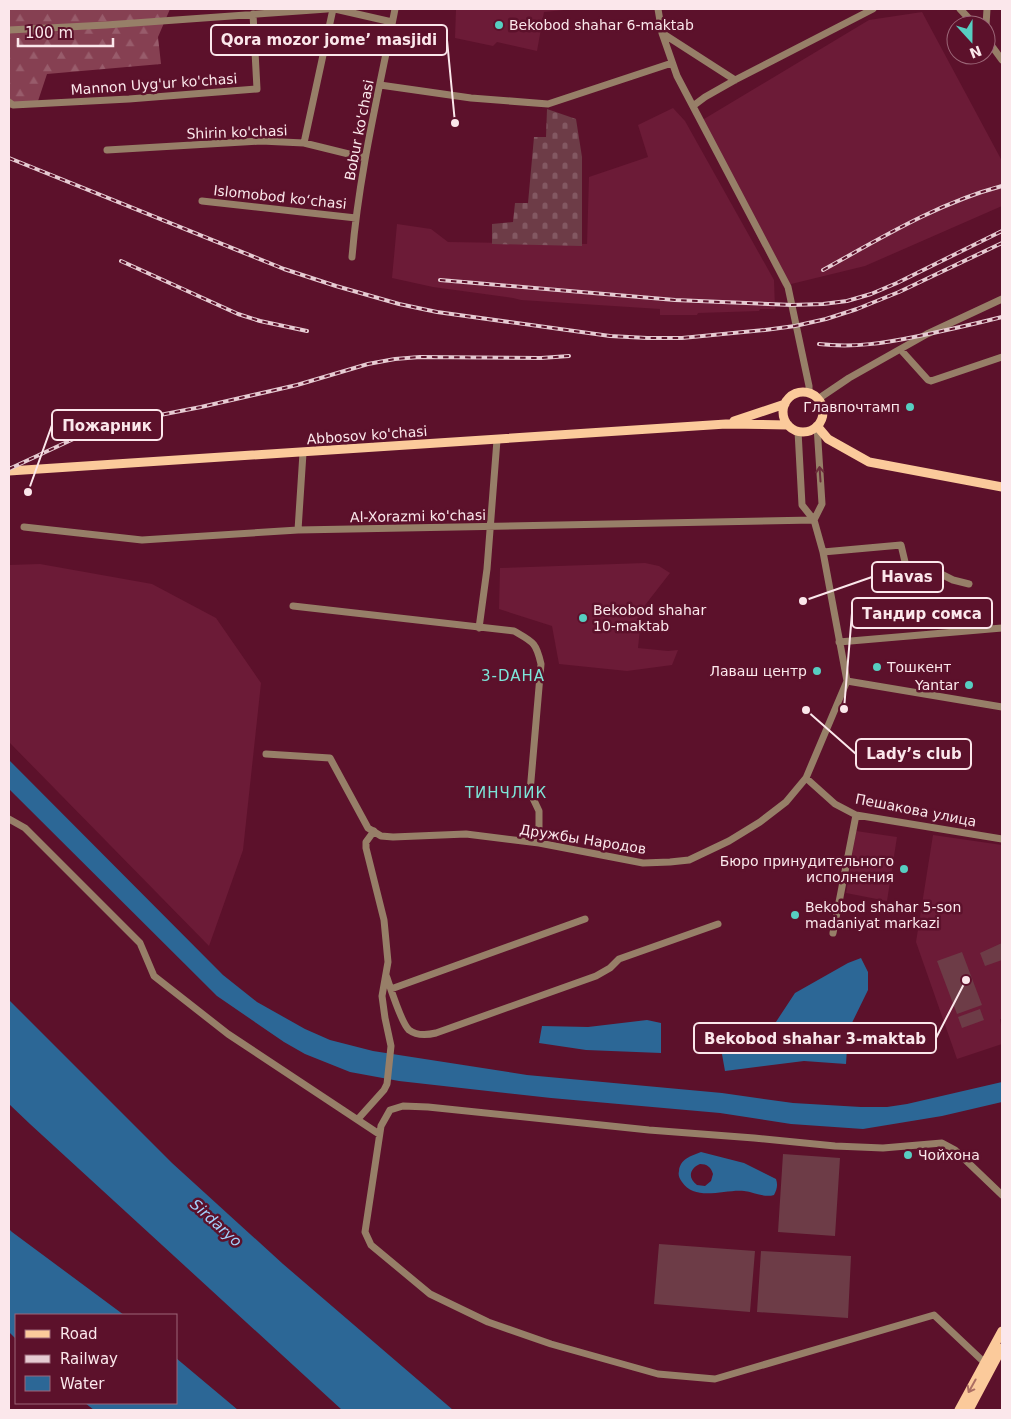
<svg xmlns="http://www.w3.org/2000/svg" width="1011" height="1419" font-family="'DejaVu Sans',sans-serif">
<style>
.built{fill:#6c1b37}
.forest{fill:url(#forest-firs)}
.cemetery{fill:url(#cemetery-stones)}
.garden{fill:#6d3c47}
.water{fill:#2c6796;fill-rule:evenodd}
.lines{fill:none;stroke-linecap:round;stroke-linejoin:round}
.minor{stroke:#977f68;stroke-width:7}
.major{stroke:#fbca9b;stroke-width:9}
.rail-casing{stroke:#e6cbd2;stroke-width:4}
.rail{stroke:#5c112b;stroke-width:2;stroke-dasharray:5.5;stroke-linecap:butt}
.oneway{stroke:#6b2c3a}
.oneway2{stroke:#ac6e63}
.poi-dot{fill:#57cec1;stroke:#5c112b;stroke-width:2}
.labels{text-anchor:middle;stroke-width:5;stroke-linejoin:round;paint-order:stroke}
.poi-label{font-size:14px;fill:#fbe7eb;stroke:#5c112b;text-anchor:start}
.street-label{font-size:14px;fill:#fbe7eb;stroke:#5c112b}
.neighbourhood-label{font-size:15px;letter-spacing:1px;fill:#7de6d9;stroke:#5c112b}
.water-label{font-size:15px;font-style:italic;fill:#a2d1fa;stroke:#5c112b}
.leader{fill:none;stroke:#fbe7eb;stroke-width:2}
.callout-dot{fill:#fbe7eb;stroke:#5c112b;stroke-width:2}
.callout{fill:#5c112b;stroke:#fbe7eb;stroke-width:2}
.callout-label{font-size:15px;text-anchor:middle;font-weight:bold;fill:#fbe7eb}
</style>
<defs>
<pattern id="forest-firs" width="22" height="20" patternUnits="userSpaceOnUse" patternTransform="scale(1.25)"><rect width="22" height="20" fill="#864052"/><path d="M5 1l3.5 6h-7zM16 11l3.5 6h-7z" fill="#985c6b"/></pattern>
<pattern id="cemetery-stones" width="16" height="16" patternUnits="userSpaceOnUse" patternTransform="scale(1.25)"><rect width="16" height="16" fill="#6d3c47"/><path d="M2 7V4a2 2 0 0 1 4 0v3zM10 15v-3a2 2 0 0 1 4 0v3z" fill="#835862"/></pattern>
</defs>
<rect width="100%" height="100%" fill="#5c112b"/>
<path class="built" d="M456,9h118l-30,3 -7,39 -40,-9 -4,4 -38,-8z
M922,12l80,149v45l-137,60 -82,20 -84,-164 170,-102z
M673,108l12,13 89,159 1,29h-15l-1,2 -61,2 -1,2h-37v-6l-139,-9 -8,-2 -80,-11 -41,-9 5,-54 34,5 17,13 139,2 2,-67 59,-20 -10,-32z
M645,563l14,3 11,7 -28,36 -4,39 30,3 10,-1 -6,15 -45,6 -68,-7 -7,-38 -53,-17 1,-41z
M40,564l112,20 64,34 45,65 -18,167 -34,96 -200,-204v-177z
M856,831l41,6 -10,64 -41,-8z
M933,835l69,10v174h-2l2,12v13l-45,15 -41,-117z"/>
<path class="forest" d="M9,9h161l-12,28 3,27 -114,10 -10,30h-21l-7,5z"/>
<path class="cemetery" d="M547,109l29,10 6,38v89l-90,-2v-20l21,-2 2,-19h13l6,-66h12z"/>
<path class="garden" d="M1002,943v17l-17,6 -5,-13z
M962,952l20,53 -25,9 -20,-53z
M980,1009l4,11 -22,8 -4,-11z
M783,1154l57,4 -5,78 -57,-4z
M659,1244l96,7 -5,61 -96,-8z
M761,1251l90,5 -3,62 -91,-6z"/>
<path class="water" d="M9,760l214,215 34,27 48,27 25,11 43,11 154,24 195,18 71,10 68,4h26l20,-3 95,-22v20l-60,14 -79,13 -72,-5 -71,-11 -169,-15 -152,-17 -49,-9 -45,-18 -21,-12 -67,-46 -208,-207z
M861,958l7,14v18l-20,41 -2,33 -42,-3 -79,10 -7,-39 52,-1 25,-38 53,-30z
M9,1000l163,163 111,101 170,146h-111l-312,-286 -21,-20z
M647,1020l14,3v30l-75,-3 -47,-7 3,-17 46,1z
M701,1152l43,11 32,16c2,6 1,10 -2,16 -10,3 -20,-3 -30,-4 -19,-2 -49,11 -62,-9 -3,-4 -4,-7 -3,-11 1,-12 12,-15 22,-19zM700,1164c7,0 11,3 13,10l-2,7 -6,5 -8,-1c-10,-7 -7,-17 3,-21z
M9,1229l3,3 112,83h-108v24l-7,-7z
M176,1358l62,52h-144l-9,-7h91z"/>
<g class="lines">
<path class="minor" d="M335,9l57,13
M658,9l4,24 73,47
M960,9l15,16
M986,25l1,-16
M9,30l97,-5 221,-16
M662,33l15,43 111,211 21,99v7
M986,38l16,22
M380,85l91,13 77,6 124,-41
M9,102l4,3 116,-6 128,-10 -4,-75
M693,106l12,-9 30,-17 138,-71
M304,143l29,-134
M107,150l154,-9 43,2 61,15
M202,201l154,17
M352,257c7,-84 27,-166 43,-248
M901,350l27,30 3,1 71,-24
M818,399l31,-21 78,-44 75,-35
M798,431l4,74 12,15 9,32 24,129
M814,520l8,-16 -5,-78
M24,527l118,13 156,-10 516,-10
M298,530l5,-77
M823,552l78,-7 5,21 3,3 30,4 14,7 16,4
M293,606l221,25c19,11 22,11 27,33l-11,128 9,19v32
M479,628l8,-59 10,-129
M839,642l163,-14
M847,681l155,26
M266,754l64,4 38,70 13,8 12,1 73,-3 73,9 104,20 27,-1 19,-2 40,-19 31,-19 26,-20 20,-24 41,-97
M806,778l29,26 21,11 146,24
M9,819l16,9 115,115 14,33 74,58 151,100
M833,933l23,-118
M386,975c4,11 15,48 23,55 8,6 19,5 27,3l160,-57 14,-8 9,-9 99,-35
M391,989l194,-70
M358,1119l26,-29 3,-6 4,-38 -6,-28 -3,-22 6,-34 -4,-42 -18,-72v-6l8,-11
M987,1365l-53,-50 -219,64 -57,-5 -107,-30 -63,-22 -58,-28 -59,-49 -6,-13 16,-106 9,-16 13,-4 25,1 221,23 105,8 81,8 48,2 59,-5 13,7 47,45"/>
<path class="major" d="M783 412a20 20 0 1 1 40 0a20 20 0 1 1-40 0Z
M734,421l51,-17
M817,426l11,13 41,23 133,25
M9,471l717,-47 62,1
M959,1410l43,-79
M969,1410l33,-62"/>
<defs>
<path id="rail" d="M9,158l275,111 52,17 63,18 38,8 173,24 37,2h35l83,-8 30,-4 31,-7 31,-10 42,-17 103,-49
M121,261l117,53 22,7 47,10
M823,270c58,-32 115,-67 179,-84
M440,280l235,20 117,5 31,-1 24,-3 24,-7 26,-11 105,-52
M819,344c36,4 66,-1 100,-8 28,-6 56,-12 83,-19
M9,469l73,-34 78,-20 41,-8 96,-22 71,-21 27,-5 25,-2 121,1 28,-2"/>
</defs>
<use href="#rail" class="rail-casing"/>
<use href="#rail" class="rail"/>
</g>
<defs><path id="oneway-shaft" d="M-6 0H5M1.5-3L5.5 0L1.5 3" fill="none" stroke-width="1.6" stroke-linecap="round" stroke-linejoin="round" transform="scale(1.25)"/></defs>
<use class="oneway" href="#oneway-shaft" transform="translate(820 474) rotate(-94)"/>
<use class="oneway2" href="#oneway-shaft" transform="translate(972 1386) rotate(119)"/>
<g class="poi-dot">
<circle cx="499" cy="25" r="5"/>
<circle cx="910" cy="407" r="5"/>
<circle cx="583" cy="618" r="5"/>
<circle cx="877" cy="667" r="5"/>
<circle cx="817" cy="671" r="5"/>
<circle cx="969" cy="685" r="5"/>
<circle cx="904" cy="869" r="5"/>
<circle cx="795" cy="915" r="5"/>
<circle cx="908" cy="1155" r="5"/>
</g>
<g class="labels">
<g class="poi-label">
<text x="509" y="30">Bekobod shahar 6-maktab</text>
<text x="900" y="412" text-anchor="end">Главпочтамп</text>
<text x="593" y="615">Bekobod shahar<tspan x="593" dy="16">10-maktab</tspan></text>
<text x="887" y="672">Тошкент</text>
<text x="807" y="676" text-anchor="end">Лаваш центр</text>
<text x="959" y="690" text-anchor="end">Yantar</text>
<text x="894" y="866" text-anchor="end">Бюро принудительного<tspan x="894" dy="16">исполнения</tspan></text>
<text x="805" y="912">Bekobod shahar 5-son<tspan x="805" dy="16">madaniyat markazi</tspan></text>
<text x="918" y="1160">Чойхона</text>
</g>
<g class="street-label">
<text transform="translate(154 84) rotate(-4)" y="5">Mannon Uyg'ur ko'chasi</text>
<text transform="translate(359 130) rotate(-79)" y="5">Bobur ko'chasi</text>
<text transform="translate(237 132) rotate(-2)" y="5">Shirin ko'chasi</text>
<text transform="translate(280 197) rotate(6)" y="5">Islomobod koʻchasi</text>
<text transform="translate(367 435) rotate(-4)" y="5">Abbosov ko'chasi</text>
<text transform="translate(418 516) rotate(-1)" y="5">Al-Xorazmi ko'chasi</text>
<text transform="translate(916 810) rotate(11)" y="5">Пешакова улица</text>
<text transform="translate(583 839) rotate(9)" y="5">Дружбы Народов</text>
</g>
<g class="neighbourhood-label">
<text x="513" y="681">3-DAHA</text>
<text x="506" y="798">ТИНЧЛИК</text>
</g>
<g class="water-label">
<text transform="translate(216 1223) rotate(42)" y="5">Sirdaryo</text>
</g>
</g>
<path class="leader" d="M455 123L447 40M28 492L52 425M803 601L872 577M844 709L852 613M806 710L856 754M966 980L936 1038"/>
<g class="callout-dot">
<circle cx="455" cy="123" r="5"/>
<circle cx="28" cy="492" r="5"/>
<circle cx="803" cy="601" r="5"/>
<circle cx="844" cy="709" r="5"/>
<circle cx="806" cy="710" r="5"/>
<circle cx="966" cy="980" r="5"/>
</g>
<g class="callout">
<rect x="211" y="25" width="236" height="30" rx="5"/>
<rect x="52" y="410" width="110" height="30" rx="5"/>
<rect x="872" y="562" width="71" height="30" rx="5"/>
<rect x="852" y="598" width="140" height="30" rx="5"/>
<rect x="856" y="739" width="115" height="30" rx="5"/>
<rect x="694" y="1023" width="242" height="30" rx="5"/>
</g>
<g class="callout-label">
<text x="329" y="45">Qora mozor jome’ masjidi</text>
<text x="107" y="431">Пожарник</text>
<text x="907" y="582">Havas</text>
<text x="922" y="619">Тандир сомса</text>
<text x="914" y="759">Lady’s club</text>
<text x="815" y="1044">Bekobod shahar 3-maktab</text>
</g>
<rect width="1011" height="1419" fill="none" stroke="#fbe7eb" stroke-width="20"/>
<rect x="15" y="1314" width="162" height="90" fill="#5c112b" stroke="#9c6778"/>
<rect x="25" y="1330" width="25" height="8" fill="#fbca9b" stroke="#9c6778"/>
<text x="60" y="1339" font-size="15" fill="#fbe7eb">Road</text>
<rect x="25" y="1355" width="25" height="8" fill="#e6cbd2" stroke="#9c6778"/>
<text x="60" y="1364" font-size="15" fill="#fbe7eb">Railway</text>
<rect x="25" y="1376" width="25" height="15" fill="#2c6796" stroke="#9c6778"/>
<text x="60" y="1389" font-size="15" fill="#fbe7eb">Water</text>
<g transform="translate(971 40) rotate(159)"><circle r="24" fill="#5c112b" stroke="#9c6778"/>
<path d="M0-4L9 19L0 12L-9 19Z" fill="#57cec1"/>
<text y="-8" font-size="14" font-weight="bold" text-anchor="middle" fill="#fbe7eb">N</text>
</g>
<path d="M18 38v8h95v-8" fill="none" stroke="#fbe7eb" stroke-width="2.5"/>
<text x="25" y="38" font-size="15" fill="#fbe7eb" stroke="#5c112b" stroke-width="4" paint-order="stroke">100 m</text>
</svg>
